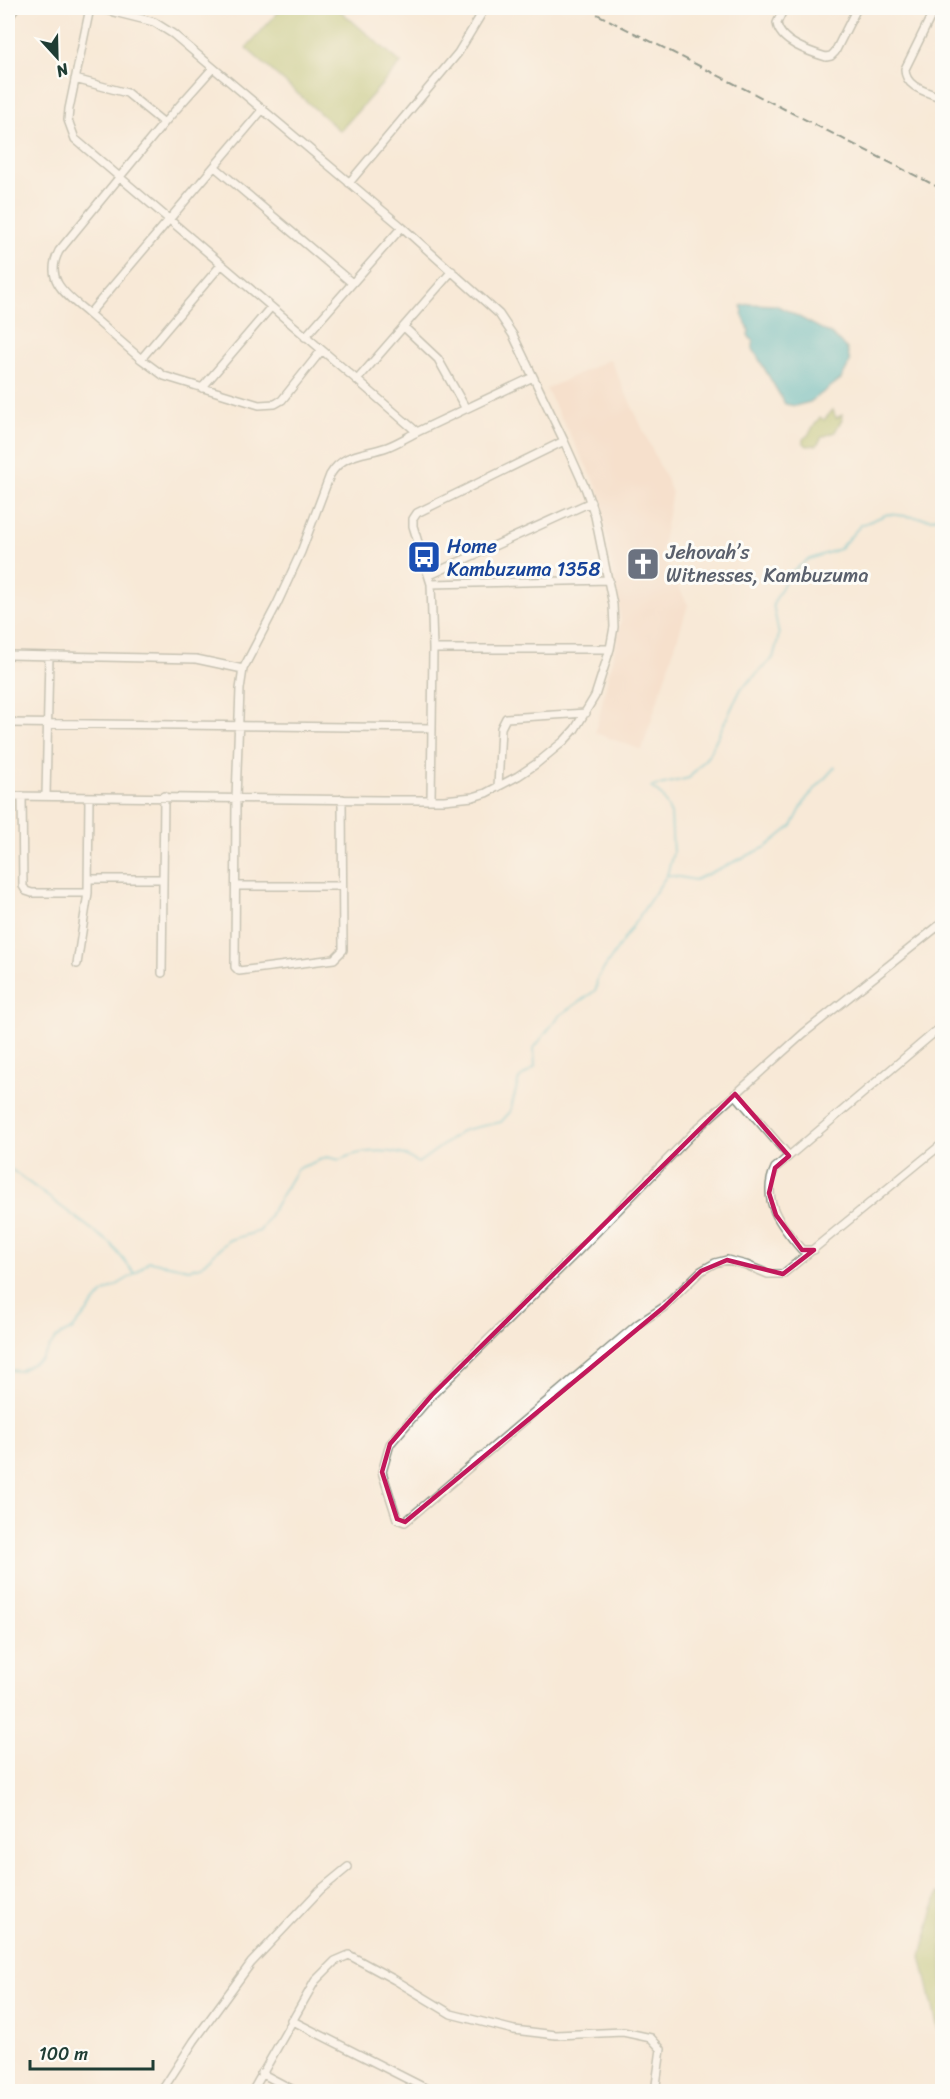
<svg xmlns="http://www.w3.org/2000/svg" width="950" height="2099" font-family="Sriracha,sans-serif">
<style>
.built{fill:#f3d4be}
.green{fill:#a8bd61;stroke:#647d4a;stroke-width:1.5}
.water{fill:#4bb9c3;stroke:#357b7c;stroke-width:1.5}
.lines{fill:none;stroke-linecap:round;stroke-linejoin:round}
.stream{stroke:#4bb9c3;stroke-width:2}
.street-casing{stroke:#8c9386;stroke-width:10}
.street{stroke:#fff;stroke-width:7}
.rail{stroke:#1f3d34;stroke-width:2;stroke-dasharray:9 4.5;stroke-linecap:butt}
.marked{fill:none;stroke:#c2185b;stroke-width:4.5;stroke-linejoin:round}
.labels{text-anchor:middle;stroke-width:6;stroke-linejoin:round;paint-order:stroke}
.transit-label{font-size:20px;fill:#164399;stroke:#fdfcf7;text-anchor:start}
.worship-label{font-size:20px;fill:#5b616d;stroke:#fdfcf7;text-anchor:start}
</style>
<rect width="100%" height="100%" fill="#fdfcf7"/>
<filter id="ink" filterUnits="userSpaceOnUse"><feTurbulence type="fractalNoise" baseFrequency=".0167" numOctaves="2"/><feDisplacementMap in="SourceGraphic" scale="12" xChannelSelector="R" yChannelSelector="G"/><feConvolveMatrix kernelMatrix="1 2 1 2 8 2 1 2 1" color-interpolation-filters="sRGB"/></filter>
<filter id="wash" filterUnits="userSpaceOnUse"><feTurbulence type="fractalNoise" baseFrequency=".008" numOctaves="4" result="noise"/><feDisplacementMap in="SourceGraphic" scale="24" xChannelSelector="R" yChannelSelector="G"/><feGaussianBlur stdDeviation="1.35" result="paint"/><feColorMatrix in="noise" values="0 0 0 0 0 0 0 0 0 0 0 0 0 0 0 0 0 1.4 0 .05"/><feComposite in="paint" operator="in"/></filter>
<g filter="url(#wash)">
<rect width="100%" height="100%" fill="#f8e9d7"/>
<path class="built" d="M610,359l62,133 -11,62 27,51 -46,145 -47,-17 26,-112 -23,-133 -52,-99z"/>
<path class="green" d="M282,8h55l64,55 -61,68 -94,-83z
M833,410l3,8 6,-3v4l-7,13 -13,5 -5,8 -10,1 -4,-4v-3l5,-4 12,-18 4,3z
M938,1893l4,2v151l-21,-90z"/>
<path class="water" d="M749,304l26,1 7,3 49,26 16,15 3,13 -9,17 -31,23 -15,4 -10,-2 -32,-55v-7l-5,-7 1,-5 -7,-16 1,-3 -2,-5z"/>
<g class="lines">
<path class="stream" d="M668,875l27,5 71,-33 26,-21 14,-27 29,-32
M8,1167l102,76 25,31
M8,1370l11,1 22,-12 15,-21 17,-9 29,-35 33,-20 14,-13 40,8 12,-3 28,-26 31,-9 37,-62 30,-12 13,3c16,-9 43,-11 61,-6 6,1 11,6 17,9l46,-33 37,-8 9,-10 9,-33 16,-12 -1,-19 25,-32 37,-26 1,-11 70,-104 6,-22 -2,-39 -9,-18 -11,-9 38,-9 19,-22 33,-67 32,-31 6,-23 -6,-31 16,-30 18,-14 32,-11 22,-24 27,-11 44,5 10,-4"/>
</g>
</g>
<g filter="url(#ink)">
<g class="lines">
<defs>
<path id="street" d="M90,8l-21,101 -1,11 7,19 282,241 95,-109
M784,8l-7,15c2,19 33,29 49,34l5,-1 4,-4 22,-44
M935,8l-30,61c0,19 23,23 37,29
M8,20l7,-12
M75,79l52,14 37,30
M263,109l-174,205 52,45 23,17 95,29 16,-1 7,-4 39,-49
M215,167l137,116
M349,183l109,-130 27,-45
M89,314c-21,-18 -46,-33 -30,-63l105,-128 49,-55
M404,327l34,32 28,50
M305,337l97,-110
M141,359l80,-94
M357,380l60,52 116,-55
M202,388l69,-81
M564,441l-147,72 -4,6v7l18,58 2,65h177
M430,575l161,-73
M431,584l178,-4
M8,655l188,4 47,10 -3,20 -4,109 -1,169 4,4 95,-12 9,-9 -1,-151
M243,669l34,-65 24,-52 29,-77c14,-23 34,-20 57,-28 11,-4 20,-10 30,-15
M8,723l424,5 1,-79
M498,787l3,-59 5,-10 80,-5
M8,796l375,4h61l29,-3 13,-4 32,-17 18,-12 28,-23 11,-12 20,-33 15,-47 4,-22 -1,-22 -18,-89 -9,-26 -22,-49 -51,-106 -14,-21 -97,-87 -229,-193 -19,-12 -56,-14
M22,796l1,90 3,5 6,2h56
M46,796l3,-140
M431,799l1,-71
M89,879h73
M236,886h106
M942,923l-138,110 -105,94 -121,124 -146,144 -42,49 -8,28 15,47 8,3 233,-198 26,-17 37,-36 14,-8 12,-3 19,5 22,9h15l159,-130
M77,964l11,-71 1,-96
M162,973l2,-177
M735,1094l54,62
M814,1250h-12c-21,-24 -42,-50 -27,-82l167,-142
M291,2020l142,72
M261,2073l36,19
M161,2092l33,-51 57,-78 69,-73 28,-23
M252,2092l63,-111 20,-20 14,-6 46,25 56,34 63,16 42,5 67,-3 28,6 10,11 -6,43"/>
</defs>
<use href="#street" class="street-casing"/>
<use href="#street" class="street"/>
<path class="rail" d="M585,8l357,181"/>
</g>
</g>
<path d="M0 0H950V2099H0ZM735,1094l54,62 -14,12 -6,25 7,22 26,35h12l-31,24 -56,-14 -26,11 -37,36 -259,215 -8,-3 -15,-47 8,-28 42,-49z" fill="#f8e9d7" fill-opacity=".55" fill-rule="evenodd"/>
<path class="marked" d="M735,1094l54,62 -14,12 -6,25 7,22 26,35h12l-31,24 -56,-14 -26,11 -37,36 -259,215 -8,-3 -15,-47 8,-28 42,-49z"/>
<defs>
<symbol id="bus-square" viewBox="-11 -11 22 22"><rect x="-9" y="-9" width="18" height="18" rx="4" fill="#1a4fb4" stroke="#fdfcf7"/><path d="M-5-6H5V4H4V6H2V4H-2V6H-4V4H-5ZM-3.5-4V0h7V-4ZM-3.5 1.2v1.5H-2V1.2ZM2 1.2v1.5H3.5V1.2Z" fill="#fff"/></symbol>
<symbol id="church-square" viewBox="-11 -11 22 22"><rect x="-9" y="-9" width="18" height="18" rx="4" fill="#6b7280" stroke="#fdfcf7"/><path d="M-1.2-6h2.4v3.5h3.3v2.4h-3.3V6h-2.4V-.1h-3.3v-2.4h3.3Z" fill="#fff"/></symbol>
</defs>
<g fill-rule="evenodd">
<use href="#bus-square" x="405" y="538" width="38" height="38"/>
<use href="#church-square" x="624" y="545" width="38" height="38"/>
</g>
<g class="labels">
<g class="transit-label">
<text x="447" y="553">Home<tspan x="447" dy="23">Kambuzuma 1358</tspan></text>
</g>
<g class="worship-label">
<text x="666" y="559">Jehovah’s<tspan x="666" dy="23">Witnesses, Kambuzuma</tspan></text>
</g>
</g>
<rect width="950" height="2099" fill="none" stroke="#fdfcf7" stroke-width="30"/>
<g transform="translate(57 57) rotate(158)" stroke="#fdfcf7" stroke-width="4.5" paint-order="stroke">
<path d="M0-4.5L10 22L0 15L-10 22Z" fill="#1f3d34"/>
<text y="-9" font-size="16" font-weight="bold" text-anchor="middle" fill="#1f3d34">N</text>
</g>
<path d="M30 2060v9h123v-9" fill="none" stroke="#1f3d34" stroke-width="3"/>
<text x="39" y="2060" font-size="18" fill="#1f3d34" stroke="#fdfcf7" stroke-width="4.5" paint-order="stroke">100 m</text>
</svg>
